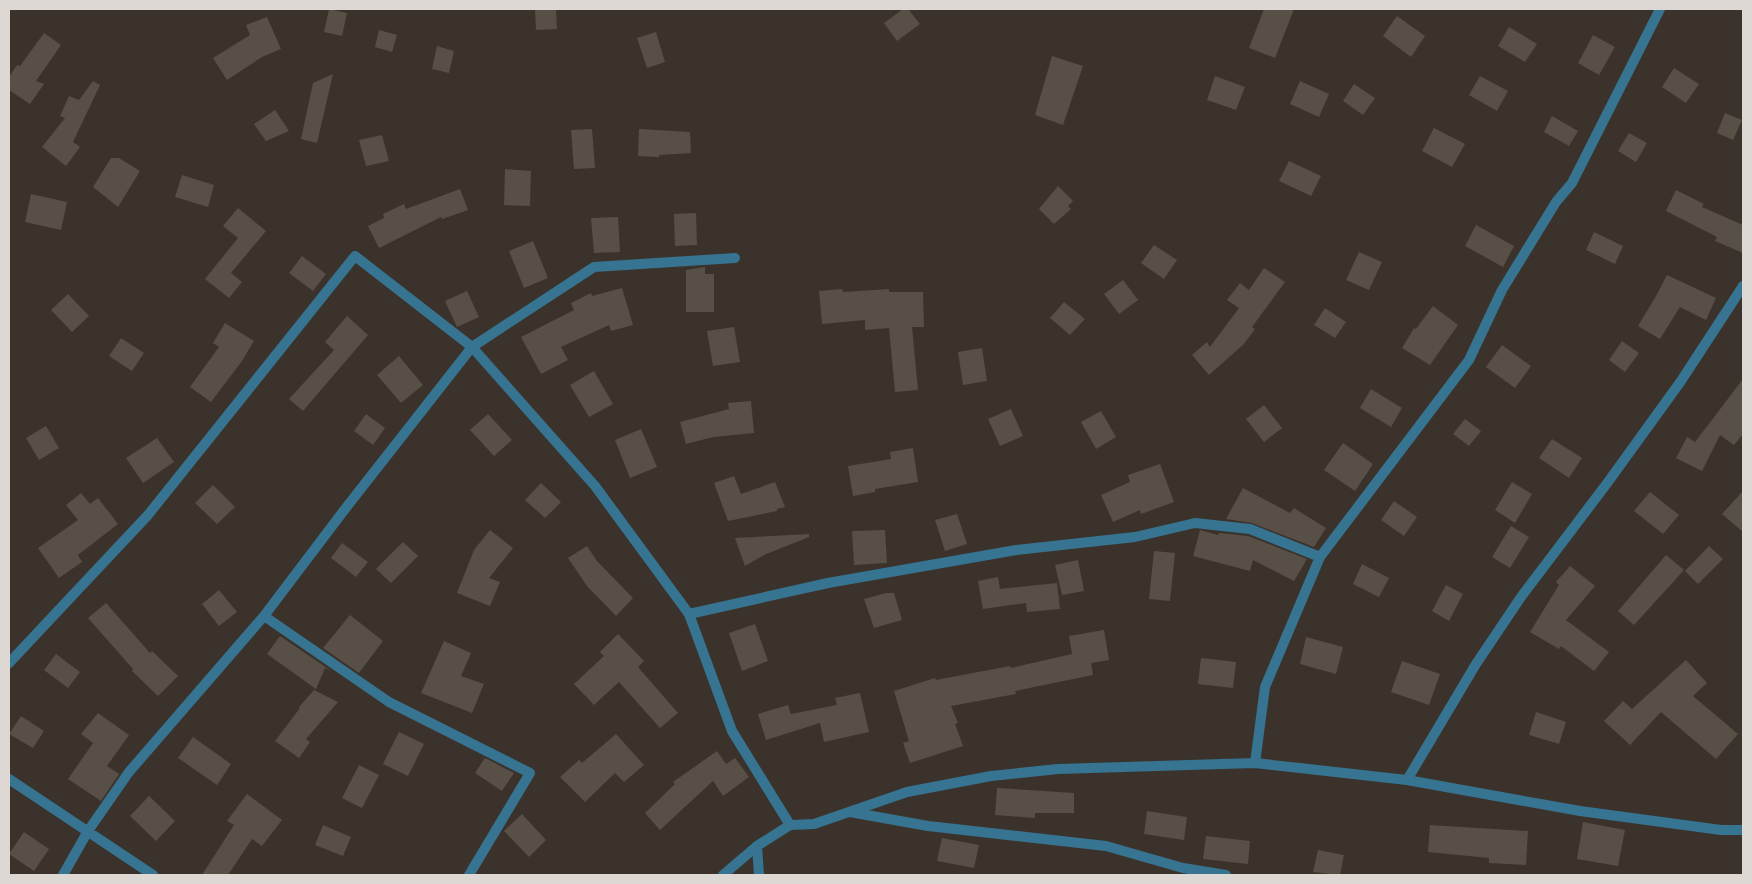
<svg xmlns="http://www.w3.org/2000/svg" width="1752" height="884" font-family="'Asap Condensed',sans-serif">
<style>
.building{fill:#584f47}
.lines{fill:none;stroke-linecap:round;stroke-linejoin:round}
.minor{stroke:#367491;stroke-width:10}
.tertiary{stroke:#367491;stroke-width:10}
</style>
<rect width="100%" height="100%" fill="#3b332b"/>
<path class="building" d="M329,9l18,4 -5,23 -18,-4z
M535,9h21l1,20 -21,1z
M903,9h5l12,15 -23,17 -13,-18z
M1264,9h30l-19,49 -26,-10z
M1397,16l28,20 -14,21 -28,-21z
M267,17l14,32 -19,8 -35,23 -14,-22 37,-23 -4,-10z
M1509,27l28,17 -12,18 -27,-16z
M379,30l18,5 -5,17 -17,-5z
M656,32l9,30 -18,6 -10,-30z
M44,33l17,12 -25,36 8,3 -14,20 -21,-14v-13l8,-12 3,1z
M1593,35l22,12 -16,28 -21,-12z
M437,46l17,5 -5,22 -17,-4z
M1052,56l31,10 -20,59 -28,-10z
M1674,68l25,16 -13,19 -24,-16z
M333,74l-16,69 -16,-4 12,-56z
M1215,76l30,11 -9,23 -29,-10z
M1480,76l28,15 -11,20 -28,-16z
M93,81l7,4 -27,57 7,5 -14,19 -24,-19 23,-29 -5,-2 9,-20 10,4z
M1300,81l29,13 -10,23 -29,-13z
M1354,84l21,14 -12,17 -20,-14z
M275,110l14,21 -23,10 -12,-17z
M1725,113l17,7 -9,20 -16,-7z
M1552,116l26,15 -9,15 -25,-14z
M1434,128l31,16 -13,23 -30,-16z
M592,129l3,39 -21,1 -3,-39z
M639,129l51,3 1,21 -32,2v2l-21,-1z
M1629,133l18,10 -11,19 -18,-11z
M382,135l7,26 -23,5 -7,-26z
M111,158h8l21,13 -22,36 -25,-20z
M1289,161l32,15 -10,20 -32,-15z
M505,169l26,2 -1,35 -26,-1z
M182,175l32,10 -6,22 -33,-10z
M1058,186l15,15 -5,5 3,3 -17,15 -15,-15z
M460,189l8,21 -26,9 -1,-2 -62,31 -11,-22 16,-8 -1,-4 21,-10 2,5z
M1676,190l28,14 -2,3 41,18v28l-28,-12 2,-4 -51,-26z
M31,194l36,8 -6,28 -36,-8z
M238,208l28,23 -35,42 11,9 -13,16 -24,-19 33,-41 -15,-12z
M696,213l1,32 -22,1 -1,-32z
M618,217l2,35 -26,1 -3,-35z
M1476,225l38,21 -11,21 -38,-21z
M1594,232l29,14 -8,18 -29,-14z
M533,241l15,37 -24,10 -15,-37z
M1154,245l23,15 -13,19 -23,-16z
M1359,252l23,10 -13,28 -23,-10z
M302,256l24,18 -13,17 -24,-18z
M705,267v7h9v38h-28v-42z
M1264,268l21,14 -33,45 3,2 -11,15 -35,31 -17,-20 15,-13 3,5 29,-39 -12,-8 13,-17 9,7z
M1667,275l49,23 -10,22 -26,-13 -20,32 -22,-13 18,-30z
M1123,280l15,20 -19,14 -15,-20z
M622,288l11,37 -22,6 -2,-6 -48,22 7,13 -27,14 -20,-37 53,-27 -3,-7 20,-10 1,3z
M842,289l1,3 46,-3v3h34l1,35h-12l6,63 -23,2 -6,-64 -24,2v-10l-43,4 -3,-33z
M467,291l12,26 -22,10 -12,-26z
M68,294l21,22 -17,16 -21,-22z
M1064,302l21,17 -15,16 -20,-17z
M1433,306l25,19 -28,40 -28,-17 12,-20 2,1z
M1325,308l21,14 -11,16 -21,-13z
M347,316l21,19 -65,76 -14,-12 45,-49 -9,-8z
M225,323l29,18 -12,20 -31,41 -21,-15 29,-40 -6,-4z
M734,327l6,35 -27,4 -6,-35z
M121,338l23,15 -12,18 -23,-15z
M1622,341l17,12 -14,19 -16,-12z
M1502,345l29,21 -16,22 -29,-21z
M982,348l5,33 -24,4 -5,-33z
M399,356l24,29 -22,18 -24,-28z
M594,371l19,33 -24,13 -19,-32z
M1743,379v55l-9,11 -14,-10 -18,36 -26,-13 11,-21 8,5z
M1371,389l31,19 -11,19 -31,-19z
M751,401l3,32 -41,4 -27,7 -6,-22 49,-13 -1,-6z
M1264,405l18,23 -18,14 -18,-23z
M1011,409l12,27 -23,10 -12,-27z
M1101,411l15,26 -20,12 -15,-27z
M366,414l19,14 -12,17 -19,-14z
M488,414l24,26 -18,16 -24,-26z
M1465,419l16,12 -12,15 -16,-12z
M46,426l13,22 -20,12 -13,-22z
M641,429l16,38 -27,11 -15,-38z
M157,438l17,24 -31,21 -17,-25z
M1552,439l30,19 -13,20 -30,-20z
M1343,443l30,21 -18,27 -31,-21z
M913,448l5,34 -43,7v3l-22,4 -5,-30 43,-7 -1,-7z
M1160,464l14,38 -33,12 -1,-4 -27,12 -12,-27 29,-13 -2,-7z
M734,476l7,18 34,-12 10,25 -8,2v2l-49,10 -14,-38z
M1512,482l20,12 -17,29 -20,-13z
M541,483l20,19 -16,16 -20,-18z
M213,485l22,22 -18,17 -22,-21z
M1243,488l47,25 4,-5 32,20 -12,19 -62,-24 -26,-4z
M1743,491v41l-21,-18z
M1650,492l29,23 -16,19 -29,-23z
M81,493l9,11 8,-6 20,26 -40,31 4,7 -23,16 -21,-30 40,-28 -12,-15z
M1394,501l23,16 -13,19 -23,-16z
M957,514l10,30 -22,7 -10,-31z
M1511,526l18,11 -19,31 -18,-11z
M490,530l23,18 -24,30 11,4 -10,24 -33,-13 17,-43z
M885,530l2,33 -33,2 -2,-34z
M1200,530l18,5 1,-2 29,3 59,23 -13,22 -41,-21 -3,11 -57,-15z
M809,534v3l-45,18 -19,11 -10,-28z
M403,542l15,14 -27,27 -15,-14z
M342,543l26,19 -12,15 -25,-19z
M587,546l10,15 36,37 -17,18 -29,-30 -19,-28z
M1709,546l14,13 -25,25 -13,-13z
M1154,551l21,2 -5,48 -21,-2z
M1666,555l18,15 -50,55 -16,-14z
M1078,560l6,31 -22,4 -7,-30z
M1362,564l27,14 -10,19 -26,-13z
M1570,566l25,20 -29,34 43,32 -15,19 -33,-25 -2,3 -29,-17 29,-47 -3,-3z
M998,577l2,12 57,-6 3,26 -33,3 -1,-9 -43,6 -5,-28z
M1446,585l17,9 -14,27 -17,-10z
M219,590l18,22 -18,14 -17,-22z
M886,593h8l8,27 -28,8 -10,-29z
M106,603l44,50 2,-2 26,25 -20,20 -26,-25 1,-2 -45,-51z
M350,615l33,26 -24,32 -36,-25z
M755,624l13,37 -26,10 -13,-38z
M1104,630l5,30 -18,3 2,12 -78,16 1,3 -65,12 7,17 -3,1 8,22 -53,17 -7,-20 6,-2 -15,-50 41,-13 1,2 74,-14 1,2 61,-14 -3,-18z
M618,634l26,27 -6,6 40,46 -18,15 -41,-46 -25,23 -20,-21 30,-28 -4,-4z
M280,636l50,34 -5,-2 -9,21 -49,-35z
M1306,637l37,10 -7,27 -36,-10z
M444,641l27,12 -10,23 23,8 -12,29 -51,-20z
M56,654l24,18 -12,16 -24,-18z
M1201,658l35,4 -3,26 -35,-4z
M1686,660l21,23 -14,13 45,38 -22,25 -55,-47 -31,33 -26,-24 19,-20 9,8z
M1402,661l38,13 -11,31 -38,-13z
M314,690l24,12 -32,37 4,3 -11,16 -24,-17 25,-33 -1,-1z
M860,693l9,39 -45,10 -4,-19 -54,17 -8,-26 30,-9 3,9 46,-9 -2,-7z
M1536,712l30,10 -7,22 -30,-9z
M98,713l31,22 -22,31 12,8 -18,27 -33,-22 25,-36 -12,-9z
M21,716l23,15 -11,17 -24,-14z
M399,732l25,12 -16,32 -25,-12z
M616,734l28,31 -20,17 -9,-9 -30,29 -25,-25 19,-17 3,3z
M193,737l38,27 -14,21 -39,-27z
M717,751l9,13 9,-6 14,19 -26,19 -10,-15 -53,49 -15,-17 30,-29 -2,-2z
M485,758l29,15 -12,18 -27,-18z
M359,765l20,10 -17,33 -20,-10z
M997,788l77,5v20h-39v5l-40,-3z
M247,794l35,26 -20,26 -10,-7 -24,36h-26l32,-50 -7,-4z
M149,796l26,25 -19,20 -26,-25z
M1147,811l40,6 -3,23 -40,-6z
M522,814l24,26 -17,17 -25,-26z
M1583,822l42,8 -7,36 -41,-7z
M323,825l28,12 -8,19 -28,-11z
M1430,825l98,6 -2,34 -37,-2v-5l-61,-6z
M24,832l25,17 -15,22 -25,-17z
M1206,836l44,5 -2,23 -45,-5z
M942,838l37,7 -5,23 -37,-7z
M1318,850l26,5 -4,20 -27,-3z"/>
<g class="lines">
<path class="minor" d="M689,614l139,-31 188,-33 119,-13 60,-14 55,6 70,28
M264,616l125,86 141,71 -61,102
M9,663l139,-148 207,-259 117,91 123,139 94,128 43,117 58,94
M1255,763l10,-76 55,-130 149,-197 33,-70 54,-88 16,-19 88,-174
M9,779l144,96
M1407,780l69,-116 45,-67 87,-115 73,-101 62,-95
M850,812l78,14 178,20 77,22 43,7
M757,846l2,29
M63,875l25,-44 41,-59 135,-156 81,-107 127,-162 122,-80 141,-9"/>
<path class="tertiary" d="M723,875l34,-29 33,-21 24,-1 93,-32 84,-16 67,-7 197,-6 152,17 173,31 141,19h22"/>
</g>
<rect width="1752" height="884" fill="none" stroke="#ddd8d3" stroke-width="20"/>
</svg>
